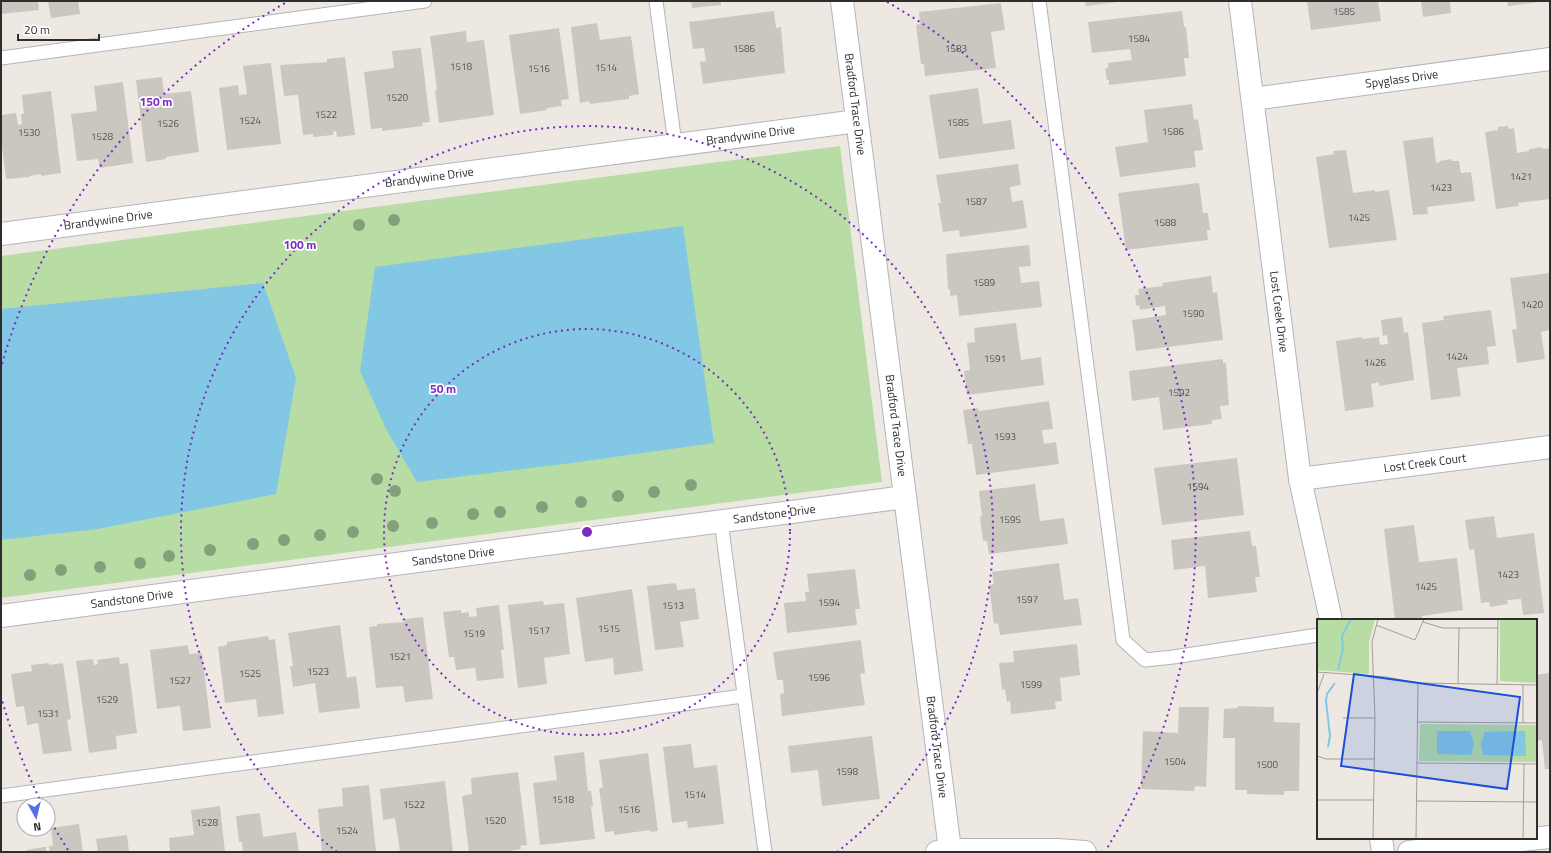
<svg xmlns="http://www.w3.org/2000/svg" width="1551" height="853" font-family="'Titillium Web',sans-serif">
<style>
.green{fill:#b7dda5}
.water{fill:#82c7e3}
.building{fill:#cac7c0}
.lines{fill:none;stroke-linecap:round;stroke-linejoin:round}
.lane-casing{stroke:#b3b4bc;stroke-width:15}
.street-casing{stroke:#b3b4bc;stroke-width:24}
.lane{stroke:#fff;stroke-width:13}
.street{stroke:#fff;stroke-width:22}
.tree{fill:#84a07a}
.ring{fill:none;stroke:#7b2cbf;stroke-width:2;stroke-dasharray:2 4}
.labels{text-anchor:middle;stroke-width:3.5;stroke-linejoin:round;paint-order:stroke}
.number-label{font-size:10px;fill:#555452}
.street-label{font-size:12px;fill:#2e2e2e;stroke:#fff}
.inset-river{fill:none;stroke:#82c7e3;stroke-width:2}
.inset-road{fill:none;stroke:#a19e9a;stroke-width:1}
.view{fill:#1d4ed8;fill-opacity:0.15;stroke:#1d4ed8;stroke-width:2}
.inset-edge{fill:none;stroke:#2e2e2e;stroke-width:2}
.centre{fill:#7b2cbf;stroke:#fff;stroke-width:2}
.ring-label{font-size:12px;text-anchor:middle;font-weight:bold;fill:#7b2cbf;stroke:#fff;stroke-width:3.5;stroke-linejoin:round;paint-order:stroke}
</style>
<rect width="100%" height="100%" fill="#ede9e2"/>
<path class="green" d="M840,146l42,336 -881,116v-342z"/>
<path class="water" d="M683,226l31,217 -150,21 -147,18 -31,-53 -26,-58 15,-104z
M263,283l33,95 -20,116 -179,35 -96,11v-231z"/>
<path class="building" d="M1,1h37l1,9 -38,4z
M48,1h30l2,13 -29,4z
M691,1h30v4l-29,3z
M1085,1h33v1l-32,4z
M1307,1h71l3,20 -70,9z
M1421,1h29l1,12 -28,4z
M1507,1h33v1l-32,4z
M1001,3l4,27 -14,2 5,36 -71,8 -1,-12h-3l-5,-39 4,-1 -1,-12z
M774,11l2,17 5,-1 4,46 -82,11 -3,-22 6,-1 -2,-13 -11,1 -4,-27z
M1182,11l2,16h2l3,31h-5l2,18 -77,9v-5h-2l-2,-12h3v-5l24,-3 -2,-11 -38,4 -4,-31z
M597,23l3,17 31,-4 8,58 -10,2v3l-39,5 -1,-3 -9,2 -9,-76z
M559,28l10,71 -8,1 1,6 -15,2v2l-27,4 -11,-79z
M466,31l1,11 17,-2 10,75 -55,8 -4,-33h2l-7,-54z
M421,48l9,74 -8,1 1,3 -41,5v-3l-11,1 -7,-57 30,-4 -2,-17z
M345,57l10,78 -18,2 -1,-6 -3,1v3l-20,2v-3l-10,1 -5,-40 -14,1 -4,-31 47,-3v-3z
M271,63l10,81 -54,6 -8,-62 19,-3 1,10 8,-1 -4,-28z
M162,77l2,17 27,-3 8,61 -33,5v2l-20,3 -10,-82z
M123,82l10,81 -33,5 -2,-9 -21,2 -6,-47 26,-3 -3,-25z
M978,88l5,36 28,-4 4,29 -76,10 -10,-64z
M51,91l10,82 -20,3v-2l-11,2v1l-24,2 -5,-40v-24l15,-2 2,12 4,-1 -1,-10h3l-2,-19z
M1192,104l2,16 4,-1 5,31 -9,1 2,16 -76,10 -5,-30 33,-5 -4,-32z
M1508,126l1,3 5,-1 3,25 12,-2v-2l13,-2v2l8,-1v51l-32,4 1,3 -23,3 -11,-77 13,-2v-3z
M1433,137l3,26 4,-1v-1l11,-2 1,2h7l2,12 10,-1 4,29 -48,6 1,7 -15,1 -10,-74z
M1346,150l7,43 22,-3v2l14,-2 8,50 -68,8 -13,-91 18,-3 -1,-3z
M1018,164l3,21 -11,2 2,15 11,-2 4,28 -67,9 -1,-7 -16,2 -5,-29h3l-5,-28z
M1199,183l4,30h5l2,17h-3l1,10 -82,10 -8,-57z
M1029,245l2,21 -12,1 2,16 18,-2 3,26 -83,9 -2,-21 -7,1v-7h-2l-2,-35z
M1550,273v57l-9,2 4,27 -28,4 -5,-33 5,-1 -7,-51z
M1211,276l2,17 4,-1 6,48 -87,11 -4,-31 34,-5 -1,-9 -25,4 -1,-5 -3,1 -1,-11h4l-1,-6 25,-3 -1,-3z
M1491,310l5,36 -9,1 2,17 -32,4 4,28 -30,4 -9,-77 22,-3 -1,-4z
M1402,317l2,16 4,-1 6,48 -35,6v-4l-8,2 3,23 -29,4 -9,-70 26,-4v2l17,-2 1,8 8,-1 -1,-9 -4,1 -2,-16z
M1016,323l5,37 20,-3 3,28 -77,10 -3,-24 6,-1 -3,-27 8,-1 -1,-14z
M1223,359v4h3l3,42 -9,1 2,13 -10,1v4l-49,6 -4,-33 -27,4 -3,-30z
M1049,401l4,28 -11,1 2,14 12,-2 3,22 -83,11 -4,-31h-4l-5,-34 15,-2 1,3z
M1237,458l7,57 -82,10 -8,-57z
M1035,484l5,37 24,-3 4,26 -79,10 -2,-13h-4l-3,-24 2,-1 -3,-25z
M1494,516l3,22 37,-5 10,80 -21,2 -2,-16 -14,1 1,4 -18,3 -1,-5 -8,1 -7,-54 -5,1 -4,-30z
M1414,525l5,37 38,-4 6,52 -41,6v3l-27,1 -11,-91z
M1250,531l2,15h4l4,31h-5l2,15 -49,6 -3,-32 -31,4 -3,-30z
M1059,563l5,37 14,-2 4,27 -82,10 -2,-12 -4,1 -5,-39 5,-1 -2,-12z
M855,569l5,40h-5l2,16 -70,8 -3,-30 22,-2 -1,-9h4l-2,-18z
M676,583l1,7 18,-2 4,31 -19,3 4,25 -29,3 -8,-64z
M632,589l11,82 -29,4 -1,-17 -28,4 -9,-64z
M543,601l1,4 20,-2 6,51 -26,4 3,26 -29,4 -10,-83z
M499,605l5,45h-3l3,28 -27,3 -2,-13 -19,2 -2,-13h-5l-6,-45 18,-2v3l8,-1v5l8,-1 -1,-8z
M423,617l10,82 -28,3 -2,-16 -27,2 -7,-61 8,-1v-2l28,-2 -1,-3z
M340,625l7,53 9,-2 4,32 -41,5 -4,-30 -22,4 -3,-21h3l-5,-33z
M268,636l1,4 6,-1 9,75 -26,3 -2,-18 -31,4 -7,-56 9,-2v-3z
M861,640l4,33 -5,1 5,31 -83,11 -2,-22 4,-1 -1,-13h-6l-4,-28z
M1077,644l3,31 -20,3 2,23 -7,1 1,7 -45,5 -1,-13 -3,1 -2,-13 -3,1 -3,-27 15,-1 -1,-11z
M188,645l1,9 13,-1 9,75 -28,3 -3,-25 -23,3 -7,-59z
M119,657l1,7 8,-1 9,70 -21,3 1,13 -28,4 -13,-92 17,-2 1,6 4,-1 -1,-4z
M49,663v2l14,-2 8,56 -4,1 5,31 -29,3 -5,-31 -11,2 -3,-19 -8,1 -5,-33 21,-3 -1,-6z
M1550,673v96h-5l-3,-29 -6,1v-66z
M1238,706l36,1v15l26,1 -1,68h-15v4l-37,-1v-4h-12v-52h-12l1,-29 14,-1z
M1179,707h30l-3,80 -11,-1 -1,5 -53,-2 2,-58 35,2z
M872,736l8,63 -58,7 -4,-36 -27,3 -3,-27z
M691,744l3,24 23,-3 7,59 -36,4 -1,-7 -15,2 -9,-76z
M584,752l4,39h3l2,15 -2,1 4,32 -55,6 -7,-62 24,-3 -3,-24z
M648,753l10,78 -8,1v-2l-36,5v-4l-9,1 -6,-44h4l-4,-28z
M518,772l9,73 -7,1 1,3 -20,3h-32l-7,-56 10,-2 -1,-16z
M445,781l8,71h-53l-5,-34 -12,2 -3,-31z
M369,785l7,67h-54l-4,-43 25,-3 -1,-18z
M220,806l5,46h-55l-1,-14 25,-3 -3,-25z
M260,813l3,24 33,-5 3,20h-56l-1,-10h-3l-3,-26z
M79,824l4,28h-33l-1,-6h4l-2,-18z
M127,835l2,17h-31l-2,-13z
M44,847h2v5h-19l-1,-2z"/>
<g class="lines">
<defs>
<path id="lane" d="M656,1l19,143
M1039,1l84,639 22,20 28,-3 145,-22
M1,58l424,-57
M721,521l44,331
M1,796l742,-100"/>
<g id="street">
<path id="s1" d="M842,1l108,849"/>
<path id="s2" d="M1240,1l60,478 31,141"/>
<path id="s3" d="M1253,99l297,-40"/>
<path id="s4" d="M1,234l856,-113"/>
<path id="s5" d="M1300,479l250,-32"/>
<path id="s6" d="M1,616l904,-119"/>
<path d="M1381,838l2,14"/>
<path d="M937,852l13,-2h107l28,2"/>
<path d="M1409,852l141,-15"/>
</g>
</defs>
<use href="#lane" class="lane-casing"/>
<use href="#street" class="street-casing"/>
<use href="#lane" class="lane"/>
<use href="#street" class="street"/>
</g>
<g class="tree">
<circle cx="394" cy="220" r="6"/>
<circle cx="359" cy="225" r="6"/>
<circle cx="377" cy="479" r="6"/>
<circle cx="691" cy="485" r="6"/>
<circle cx="395" cy="491" r="6"/>
<circle cx="654" cy="492" r="6"/>
<circle cx="618" cy="496" r="6"/>
<circle cx="581" cy="502" r="6"/>
<circle cx="542" cy="507" r="6"/>
<circle cx="500" cy="512" r="6"/>
<circle cx="473" cy="514" r="6"/>
<circle cx="432" cy="523" r="6"/>
<circle cx="393" cy="526" r="6"/>
<circle cx="353" cy="532" r="6"/>
<circle cx="320" cy="535" r="6"/>
<circle cx="284" cy="540" r="6"/>
<circle cx="253" cy="544" r="6"/>
<circle cx="210" cy="550" r="6"/>
<circle cx="169" cy="556" r="6"/>
<circle cx="140" cy="563" r="6"/>
<circle cx="100" cy="567" r="6"/>
<circle cx="61" cy="570" r="6"/>
<circle cx="30" cy="575" r="6"/>
</g>
<g class="ring">
<circle cx="587" cy="532" r="203"/>
<path d="M337 852A406 406 0 1 1 837 852"/>
<path d="M68 850A609 609 0 0 1 49 818M42 804A609 609 0 0 1 2 700M2 364A609 609 0 0 1 287 2M887 2A609 609 0 0 1 1106 850"/>
</g>
<g class="labels">
<g class="number-label">
<text x="1344" y="15">1585</text>
<text x="1139" y="42">1584</text>
<text x="744" y="52">1586</text>
<text x="956" y="52">1583</text>
<text x="461" y="70">1518</text>
<text x="606" y="71">1514</text>
<text x="539" y="72">1516</text>
<text x="397" y="101">1520</text>
<text x="326" y="118">1522</text>
<text x="250" y="124">1524</text>
<text x="958" y="126">1585</text>
<text x="168" y="127">1526</text>
<text x="1173" y="135">1586</text>
<text x="29" y="136">1530</text>
<text x="102" y="140">1528</text>
<text x="1521" y="180">1421</text>
<text x="1441" y="191">1423</text>
<text x="976" y="205">1587</text>
<text x="1359" y="221">1425</text>
<text x="1165" y="226">1588</text>
<text x="984" y="286">1589</text>
<text x="1532" y="308">1420</text>
<text x="1193" y="317">1590</text>
<text x="1457" y="360">1424</text>
<text x="995" y="362">1591</text>
<text x="1375" y="366">1426</text>
<text x="1179" y="396">1592</text>
<text x="1005" y="440">1593</text>
<text x="1198" y="490">1594</text>
<text x="1010" y="523">1595</text>
<text x="1508" y="578">1423</text>
<text x="1426" y="590">1425</text>
<text x="1027" y="603">1597</text>
<text x="829" y="606">1594</text>
<text x="673" y="609">1513</text>
<text x="609" y="632">1515</text>
<text x="539" y="634">1517</text>
<text x="474" y="637">1519</text>
<text x="400" y="660">1521</text>
<text x="318" y="675">1523</text>
<text x="250" y="677">1525</text>
<text x="819" y="681">1596</text>
<text x="180" y="684">1527</text>
<text x="1031" y="688">1599</text>
<text x="107" y="703">1529</text>
<text x="48" y="717">1531</text>
<text x="1175" y="765">1504</text>
<text x="1267" y="768">1500</text>
<text x="847" y="775">1598</text>
<text x="695" y="798">1514</text>
<text x="563" y="803">1518</text>
<text x="414" y="808">1522</text>
<text x="629" y="813">1516</text>
<text x="495" y="824">1520</text>
<text x="207" y="826">1528</text>
<text x="347" y="834">1524</text>
</g>
<g class="street-label">
<text dy="4" stroke="none"><textPath href="#s3" startOffset="150">Spyglass Drive</textPath></text>
<text dy="4" stroke="none"><textPath href="#s1" startOffset="104">Bradford Trace Drive</textPath></text>
<text dy="4" stroke="none"><textPath href="#s4" startOffset="756">Brandywine Drive</textPath></text>
<text dy="4" stroke="none"><textPath href="#s4" startOffset="432">Brandywine Drive</textPath></text>
<text dy="4" stroke="none"><textPath href="#s4" startOffset="108">Brandywine Drive</textPath></text>
<text dy="4" stroke="none"><textPath href="#s2" startOffset="313">Lost Creek Drive</textPath></text>
<text dy="4" stroke="none"><textPath href="#s1" startOffset="428">Bradford Trace Drive</textPath></text>
<text dy="4" stroke="none"><textPath href="#s5" startOffset="126">Lost Creek Court</textPath></text>
<text dy="4" stroke="none"><textPath href="#s6" startOffset="780">Sandstone Drive</textPath></text>
<text dy="4" stroke="none"><textPath href="#s6" startOffset="456">Sandstone Drive</textPath></text>
<text dy="4" stroke="none"><textPath href="#s6" startOffset="132">Sandstone Drive</textPath></text>
<text dy="4" stroke="none"><textPath href="#s1" startOffset="752">Bradford Trace Drive</textPath></text>
</g>
</g>
<g transform="translate(1317 619)">
<rect width="220" height="220" fill="#ede9e2"/>
<path d="M0,0h58l-6,23v32l-52,-4zM183,0h37v64l-37,-2zM103,105l117,1v37l-118,-1z" fill="#b7dda5"/>
<path d="M120,112h33l4,13 -3,11 -34,-1zM208,112l1,25 -43,-1 -2,-11 4,-12z" fill="#82c7e3"/>
<path class="inset-river" d="M21,51l5,-21 -1,-13 9,-17M11,128l2,-11 -4,-35 1,-7 8,-11"/>
<path class="inset-road" d="M106,3l20,6h55M59,6l39,15 9,-21M0,53l69,5 32,6 119,2M141,65l1,-56M180,65l1,-65M0,74l7,-19M26,99h32M101,103l119,1M206,104v-38M0,137l9,3h48M100,144l120,1M0,181h57M100,182l120,1M56,220l2,-121 -3,-76 6,-23M99,220l2,-156M206,220l1,-75"/>
<path class="view" d="M37,55l166,23 -13,92 -166,-23z"/>
<rect width="220" height="220" class="inset-edge"/>
</g>
<circle cx="587" cy="532" r="6" class="centre"/>
<g class="ring-label">
<text x="156" y="106">150 m</text>
<text x="300" y="249">100 m</text>
<text x="443" y="393">50 m</text>
</g>
<rect width="1551" height="853" fill="none" stroke="#2e2e2e" stroke-width="4"/>
<g transform="translate(36 817) rotate(172)"><circle r="19" fill="#ffffff" stroke="#ababab"/>
<path d="M0-3L7 15L0 10L-7 15Z" fill="#556de8"/>
<text y="-6" font-size="11" font-weight="bold" text-anchor="middle" fill="#2e2e2e">N</text>
</g>
<path d="M18 34v6h81v-6" fill="none" stroke="#2e2e2e" stroke-width="2"/>
<text x="24" y="34" font-size="12" fill="#2e2e2e" stroke="#ffffff" stroke-width="3" paint-order="stroke">20 m</text>
</svg>
